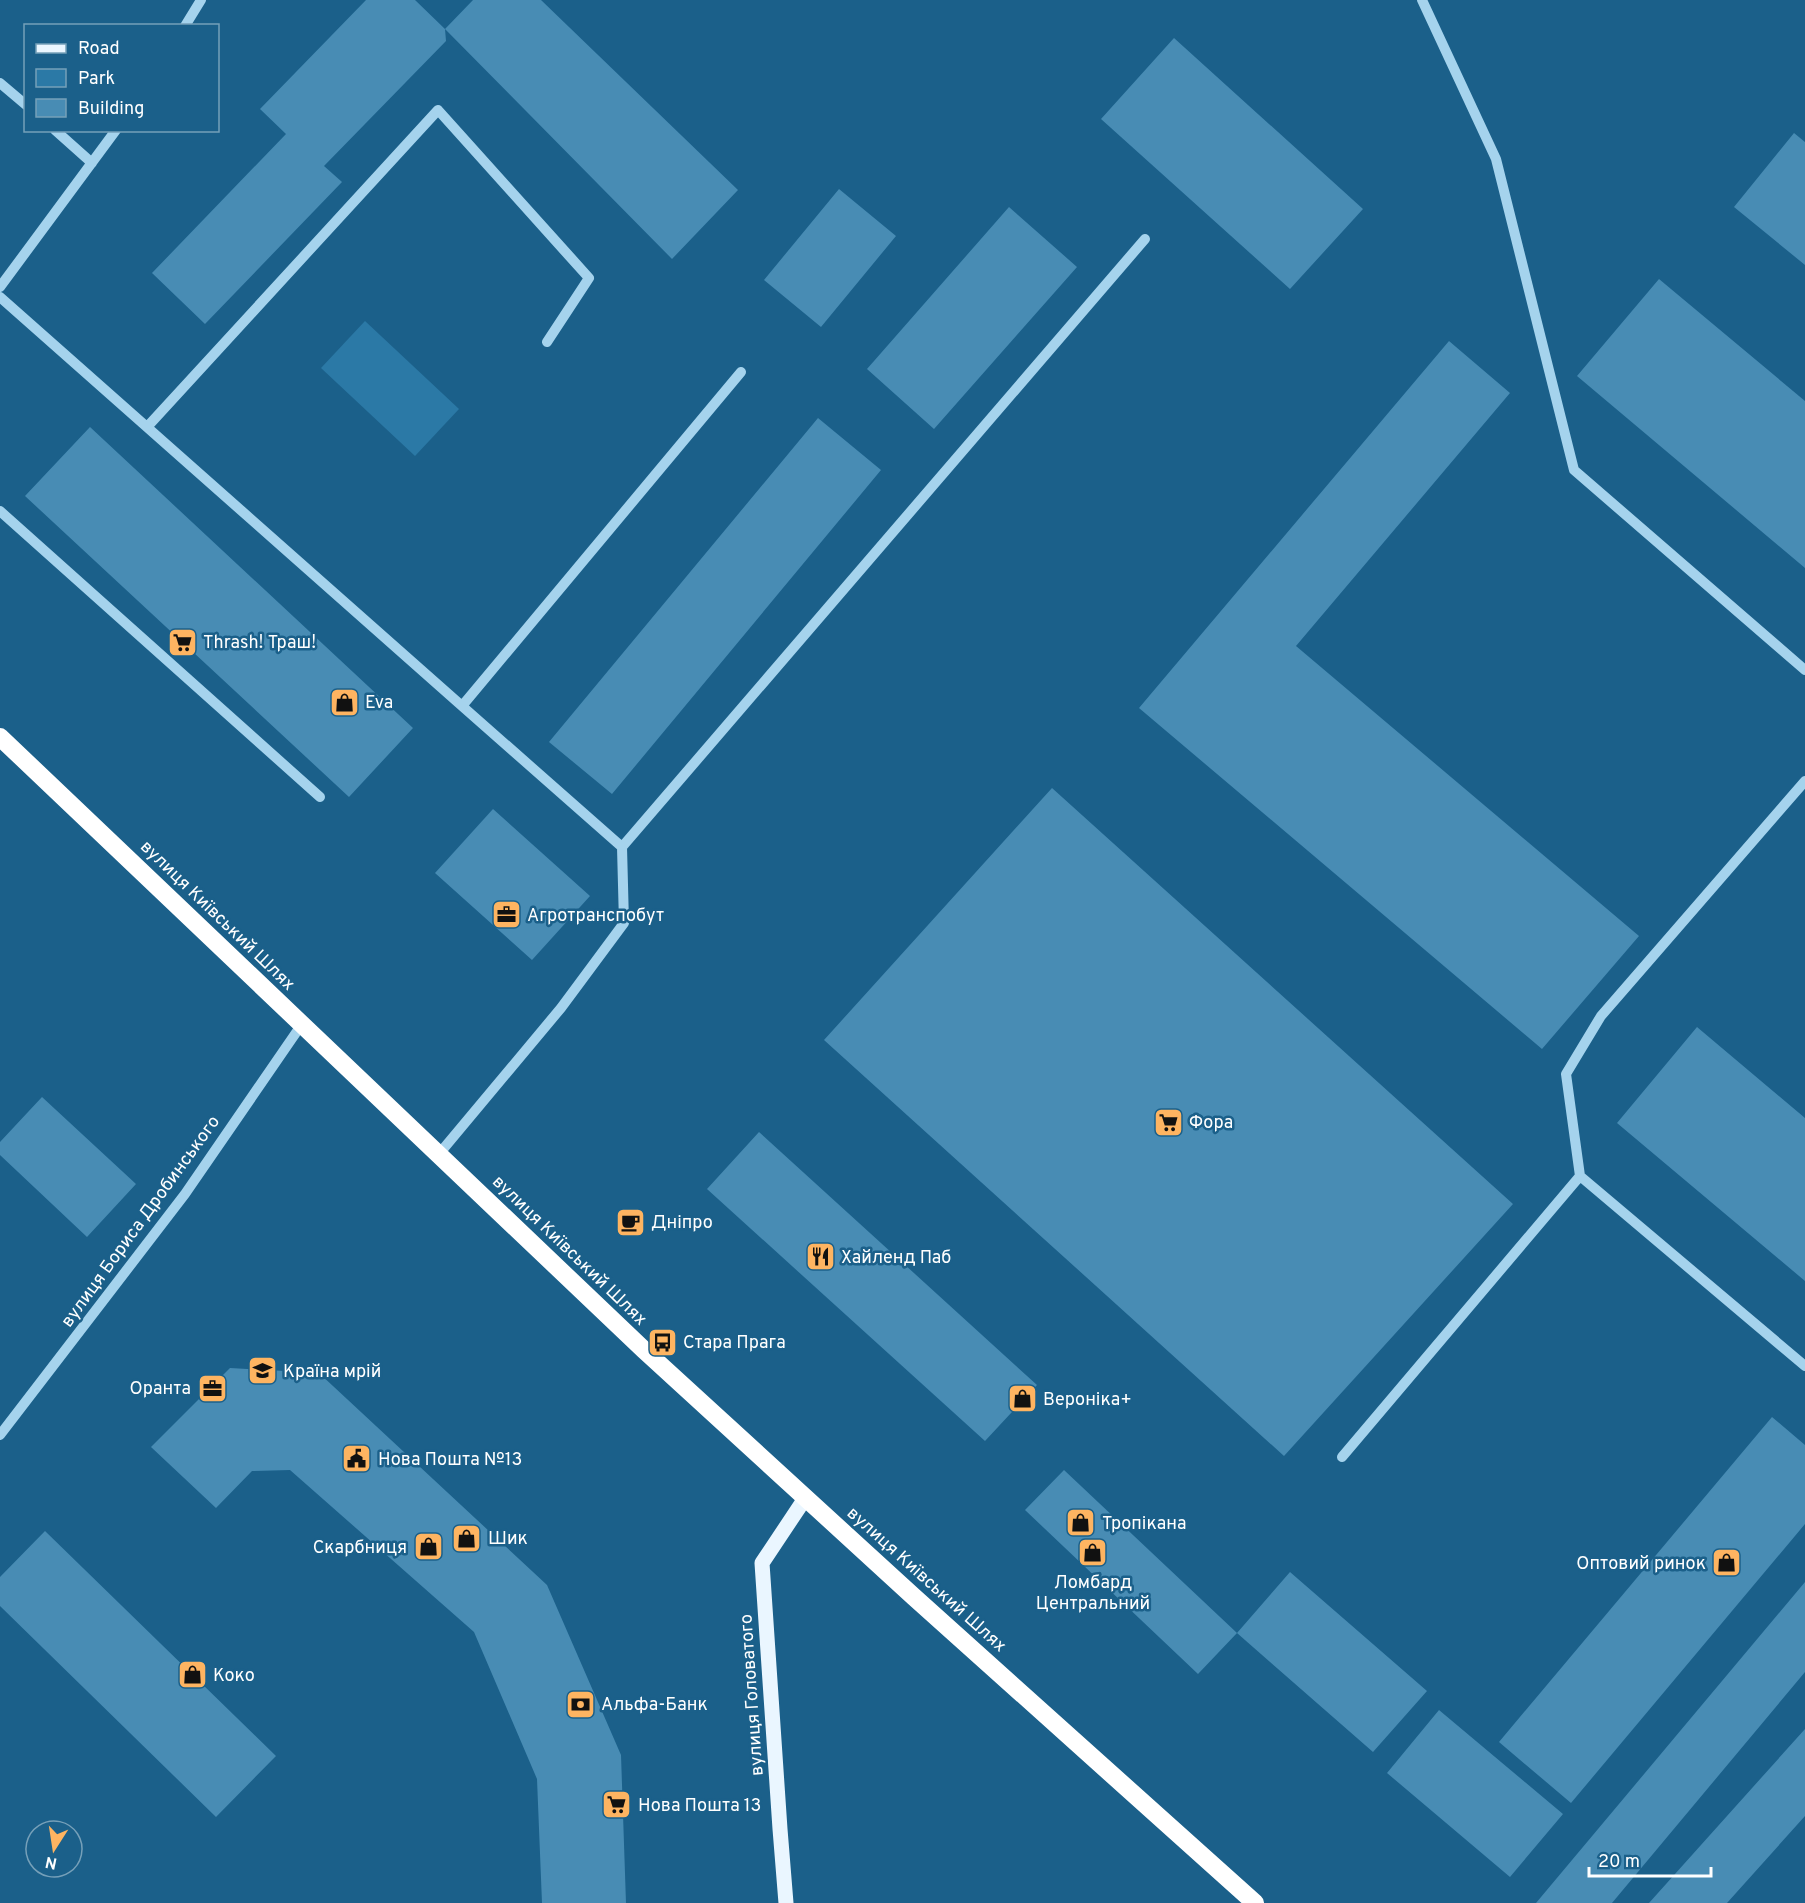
<svg xmlns="http://www.w3.org/2000/svg" width="1805" height="1903" font-family="Overpass,sans-serif">
<style>
.green{fill:#2b79a6}
.building{fill:#488cb4}
.lines{fill:none;stroke-linecap:round;stroke-linejoin:round}
.minor{stroke:#a5d3ed;stroke-width:10}
.major{stroke:#eaf6ff;stroke-width:15}
.highway{stroke:#fff;stroke-width:18}
.labels{text-anchor:middle;stroke-width:5;stroke-linejoin:round;paint-order:stroke}
.poi-label{font-size:18px;fill:#fff;stroke:#1b608a;text-anchor:start}
.street-label{font-size:18px;fill:#fff;stroke:#1b608a}
</style>
<rect width="100%" height="100%" fill="#1b608a"/>
<path class="green" d="M365,321l94,88 -44,47 -94,-88z"/>
<path class="building" d="M366,0h49l30,29 1,12 -122,125 18,16 -137,142 -53,-51 134,-139 -26,-25z
M473,0h68l197,190 -66,69 -227,-230z
M1174,38l189,171 -73,80 -189,-170z
M1794,133l11,9v123l-71,-58z
M839,189l57,47 -75,91 -57,-47z
M1009,207l68,60 -143,162 -67,-60z
M1659,279l146,122v167l-228,-192z
M1449,341l61,52 -214,253 343,290 -97,113 -403,-341z
M818,418l63,52 -269,324 -63,-52z
M90,427l323,301 -64,69 -324,-301z
M1052,788l461,416 -229,252 -460,-416z
M493,809l97,87 -58,64 -97,-87z
M1697,1027l108,91v163l-188,-158z
M42,1097l94,87 -49,53 -87,-82v-13z
M759,1132l278,253 -52,56 -278,-252z
M230,1368l89,5 228,212 74,170 5,148h-84l-5,-124 -63,-147 -184,-162 -38,1 -36,37 -65,-61z
M1772,1417l33,28v79l-234,279 -72,-61z
M1064,1470l173,163 53,-61 137,119 -54,61 -136,-119 -39,41 -173,-164z
M45,1531l231,225 -60,61 -216,-211v-29z
M1805,1582v90l-193,231h-76z
M1439,1710l124,104 -53,63 -123,-104z
M1805,1729v87l-78,87h-78z"/>
<g class="lines">
<path class="minor" d="M1422,0l74,159 78,311 231,200
M185,26l16,-26
M0,83l26,22
M55,130l37,33
M0,287l116,-157
M0,297l462,409
M148,426l290,-316 151,168 -42,64
M0,511l320,286
M1805,781l-204,235 -35,58 14,102 225,190
M622,847l523,-608
M439,1154l122,-146 63,-85 -2,-76 -160,-141 279,-334
M0,1435l185,-241 117,-170
M1342,1457l238,-281"/>
<path class="major" d="M786,1903l-6,-74 -18,-266 44,-66"/>
<path class="highway" d="M0,737l644,613 270,247 341,306"/>
</g>
<defs>
<symbol id="supermarket-square" viewBox="-11 -11 22 22"><rect x="-9" y="-9" width="18" height="18" rx="4" fill="#feb461" stroke="#1b608a"/><path d="M-6-5.5h2.5l.6 2H6L4.5 2H-2.5L-4.4-4H-6ZM-1.5 3.2a1.3 1.3 0 1 0 .1 0ZM3 3.2a1.3 1.3 0 1 0 .1 0Z" fill="#111"/></symbol>
<symbol id="shop-square" viewBox="-11 -11 22 22"><rect x="-9" y="-9" width="18" height="18" rx="4" fill="#feb461" stroke="#1b608a"/><path d="M-5-2.5h2.3a2.7 3.5 0 0 1 5.4 0H5L5.5 6h-11ZM-1.5-2.5h3a1.5 2.3 0 0 0-3 0Z" fill="#111"/></symbol>
<symbol id="office-square" viewBox="-11 -11 22 22"><rect x="-9" y="-9" width="18" height="18" rx="4" fill="#feb461" stroke="#1b608a"/><path d="M-6-3h4V-5.5h4V-3h4V5H-6ZM-1-4.5V-3h2v-1.5ZM-6 0V1H6V0Z" fill="#111"/></symbol>
<symbol id="cafe-square" viewBox="-11 -11 22 22"><rect x="-9" y="-9" width="18" height="18" rx="4" fill="#feb461" stroke="#1b608a"/><path d="M-5.5-4.5H6V0H3Q3 3.5 0 3.5H-2.5Q-5.5 3.5-5.5 0ZM3-3.2v2h1.7v-2ZM-6 4.5H4V6H-6Z" fill="#111"/></symbol>
<symbol id="restaurant-square" viewBox="-11 -11 22 22"><rect x="-9" y="-9" width="18" height="18" rx="4" fill="#feb461" stroke="#1b608a"/><path d="M-5-6h1v4h1v-4h1v4h1v-4h1v5L-1.5 .5V6h-2V.5L-5-1ZM5-6V6H3V1.5H1.5Q1.5-4 5-6Z" fill="#111"/></symbol>
<symbol id="bus-square" viewBox="-11 -11 22 22"><rect x="-9" y="-9" width="18" height="18" rx="4" fill="#feb461" stroke="#1b608a"/><path d="M-5-6H5V4H4V6H2V4H-2V6H-4V4H-5ZM-3.5-4V0h7V-4ZM-3.5 1.2v1.5H-2V1.2ZM2 1.2v1.5H3.5V1.2Z" fill="#111"/></symbol>
<symbol id="school-square" viewBox="-11 -11 22 22"><rect x="-9" y="-9" width="18" height="18" rx="4" fill="#feb461" stroke="#1b608a"/><path d="M0-5L7-2L0 1L-7-2ZM-4 1L0 2.5L4 1V4Q0 6-4 4Z" fill="#111"/></symbol>
<symbol id="civic-square" viewBox="-11 -11 22 22"><rect x="-9" y="-9" width="18" height="18" rx="4" fill="#feb461" stroke="#1b608a"/><path d="M-.6-6.5H3V-4.5H.6V-3L4-1V1h2V6H-6V1h2V-1L-.6-3ZM-1.2 2.5V6h2.4V2.5Z" fill="#111"/></symbol>
<symbol id="bank-square" viewBox="-11 -11 22 22"><rect x="-9" y="-9" width="18" height="18" rx="4" fill="#feb461" stroke="#1b608a"/><path d="M-6-4H6V4H-6ZM0-2.3a2.3 2.3 0 1 0 0 4.6a2.3 2.3 0 1 0 0-4.6Z" fill="#111"/></symbol>
</defs>
<g fill-rule="evenodd">
<use href="#supermarket-square" x="166" y="626" width="33" height="33"/>
<use href="#shop-square" x="328" y="686" width="33" height="33"/>
<use href="#office-square" x="490" y="898" width="33" height="33"/>
<use href="#supermarket-square" x="1152" y="1106" width="33" height="33"/>
<use href="#cafe-square" x="614" y="1206" width="33" height="33"/>
<use href="#restaurant-square" x="804" y="1240" width="33" height="33"/>
<use href="#bus-square" x="646" y="1326" width="33" height="33"/>
<use href="#school-square" x="246" y="1354" width="33" height="33"/>
<use href="#office-square" x="196" y="1372" width="33" height="33"/>
<use href="#shop-square" x="1006" y="1382" width="33" height="33"/>
<use href="#civic-square" x="340" y="1442" width="33" height="33"/>
<use href="#shop-square" x="1064" y="1506" width="33" height="33"/>
<use href="#shop-square" x="450" y="1522" width="33" height="33"/>
<use href="#shop-square" x="412" y="1530" width="33" height="33"/>
<use href="#shop-square" x="1076" y="1536" width="33" height="33"/>
<use href="#shop-square" x="1710" y="1546" width="33" height="33"/>
<use href="#shop-square" x="176" y="1658" width="33" height="33"/>
<use href="#bank-square" x="564" y="1688" width="33" height="33"/>
<use href="#supermarket-square" x="600" y="1788" width="33" height="33"/>
</g>
<g class="labels">
<g class="poi-label">
<text x="203" y="648">Thrash! Траш!</text>
<text x="365" y="708">Eva</text>
<text x="527" y="921">Агротранспобут</text>
<text x="1189" y="1128">Фора</text>
<text x="651" y="1228">Дніпро</text>
<text x="841" y="1263">Хайленд Паб</text>
<text x="683" y="1348">Стара Прага</text>
<text x="283" y="1377">Країна мрій</text>
<text x="191" y="1394" text-anchor="end">Оранта</text>
<text x="1043" y="1405">Вероніка+</text>
<text x="378" y="1465">Нова Пошта №13</text>
<text x="1102" y="1529">Тропікана</text>
<text x="488" y="1544">Шик</text>
<text x="407" y="1553" text-anchor="end">Скарбниця</text>
<text x="1706" y="1569" text-anchor="end">Оптовий ринок</text>
<text x="1093" y="1588" text-anchor="middle">Ломбард<tspan x="1093" dy="21">Центральний</tspan></text>
<text x="213" y="1681">Коко</text>
<text x="601" y="1710">Альфа-Банк</text>
<text x="638" y="1811">Нова Пошта 13</text>
</g>
<g class="street-label">
<text transform="translate(218 915) rotate(44)" y="6">вулиця Київський Шлях</text>
<text transform="translate(140 1221) rotate(-54)" y="6">вулиця Бориса Дробинського</text>
<text transform="translate(570 1250) rotate(44)" y="6">вулиця Київський Шлях</text>
<text transform="translate(927 1579) rotate(42)" y="6">вулиця Київський Шлях</text>
<text transform="translate(751 1695) rotate(-94)" y="6">вулиця Головатого</text>
</g>
</g>
<rect x="24" y="24" width="195" height="108" fill="#1b608a" stroke="#76a0b9" stroke-width="1.5"/>
<rect x="36" y="44" width="30" height="9" fill="#eaf6ff" stroke="#76a0b9" stroke-width="1.5"/>
<text x="78" y="54" font-size="18" fill="#ffffff">Road</text>
<rect x="36" y="69" width="30" height="18" fill="#2b79a6" stroke="#76a0b9" stroke-width="1.5"/>
<text x="78" y="84" font-size="18" fill="#ffffff">Park</text>
<rect x="36" y="99" width="30" height="18" fill="#488cb4" stroke="#76a0b9" stroke-width="1.5"/>
<text x="78" y="114" font-size="18" fill="#ffffff">Building</text>
<g transform="translate(54 1849) rotate(192)"><circle r="28" fill="#1b608a" stroke="#76a0b9" stroke-width="1.5"/>
<path d="M0-4.5L10 22L0 15L-10 22Z" fill="#feb461"/>
<text y="-9" font-size="16" font-weight="bold" text-anchor="middle" fill="#ffffff">N</text>
</g>
<path d="M1589 1867v9h122v-9" fill="none" stroke="#ffffff" stroke-width="3"/>
<text x="1598" y="1867" font-size="18" fill="#ffffff" stroke="#1b608a" stroke-width="4.5" paint-order="stroke">20 m</text>
</svg>
